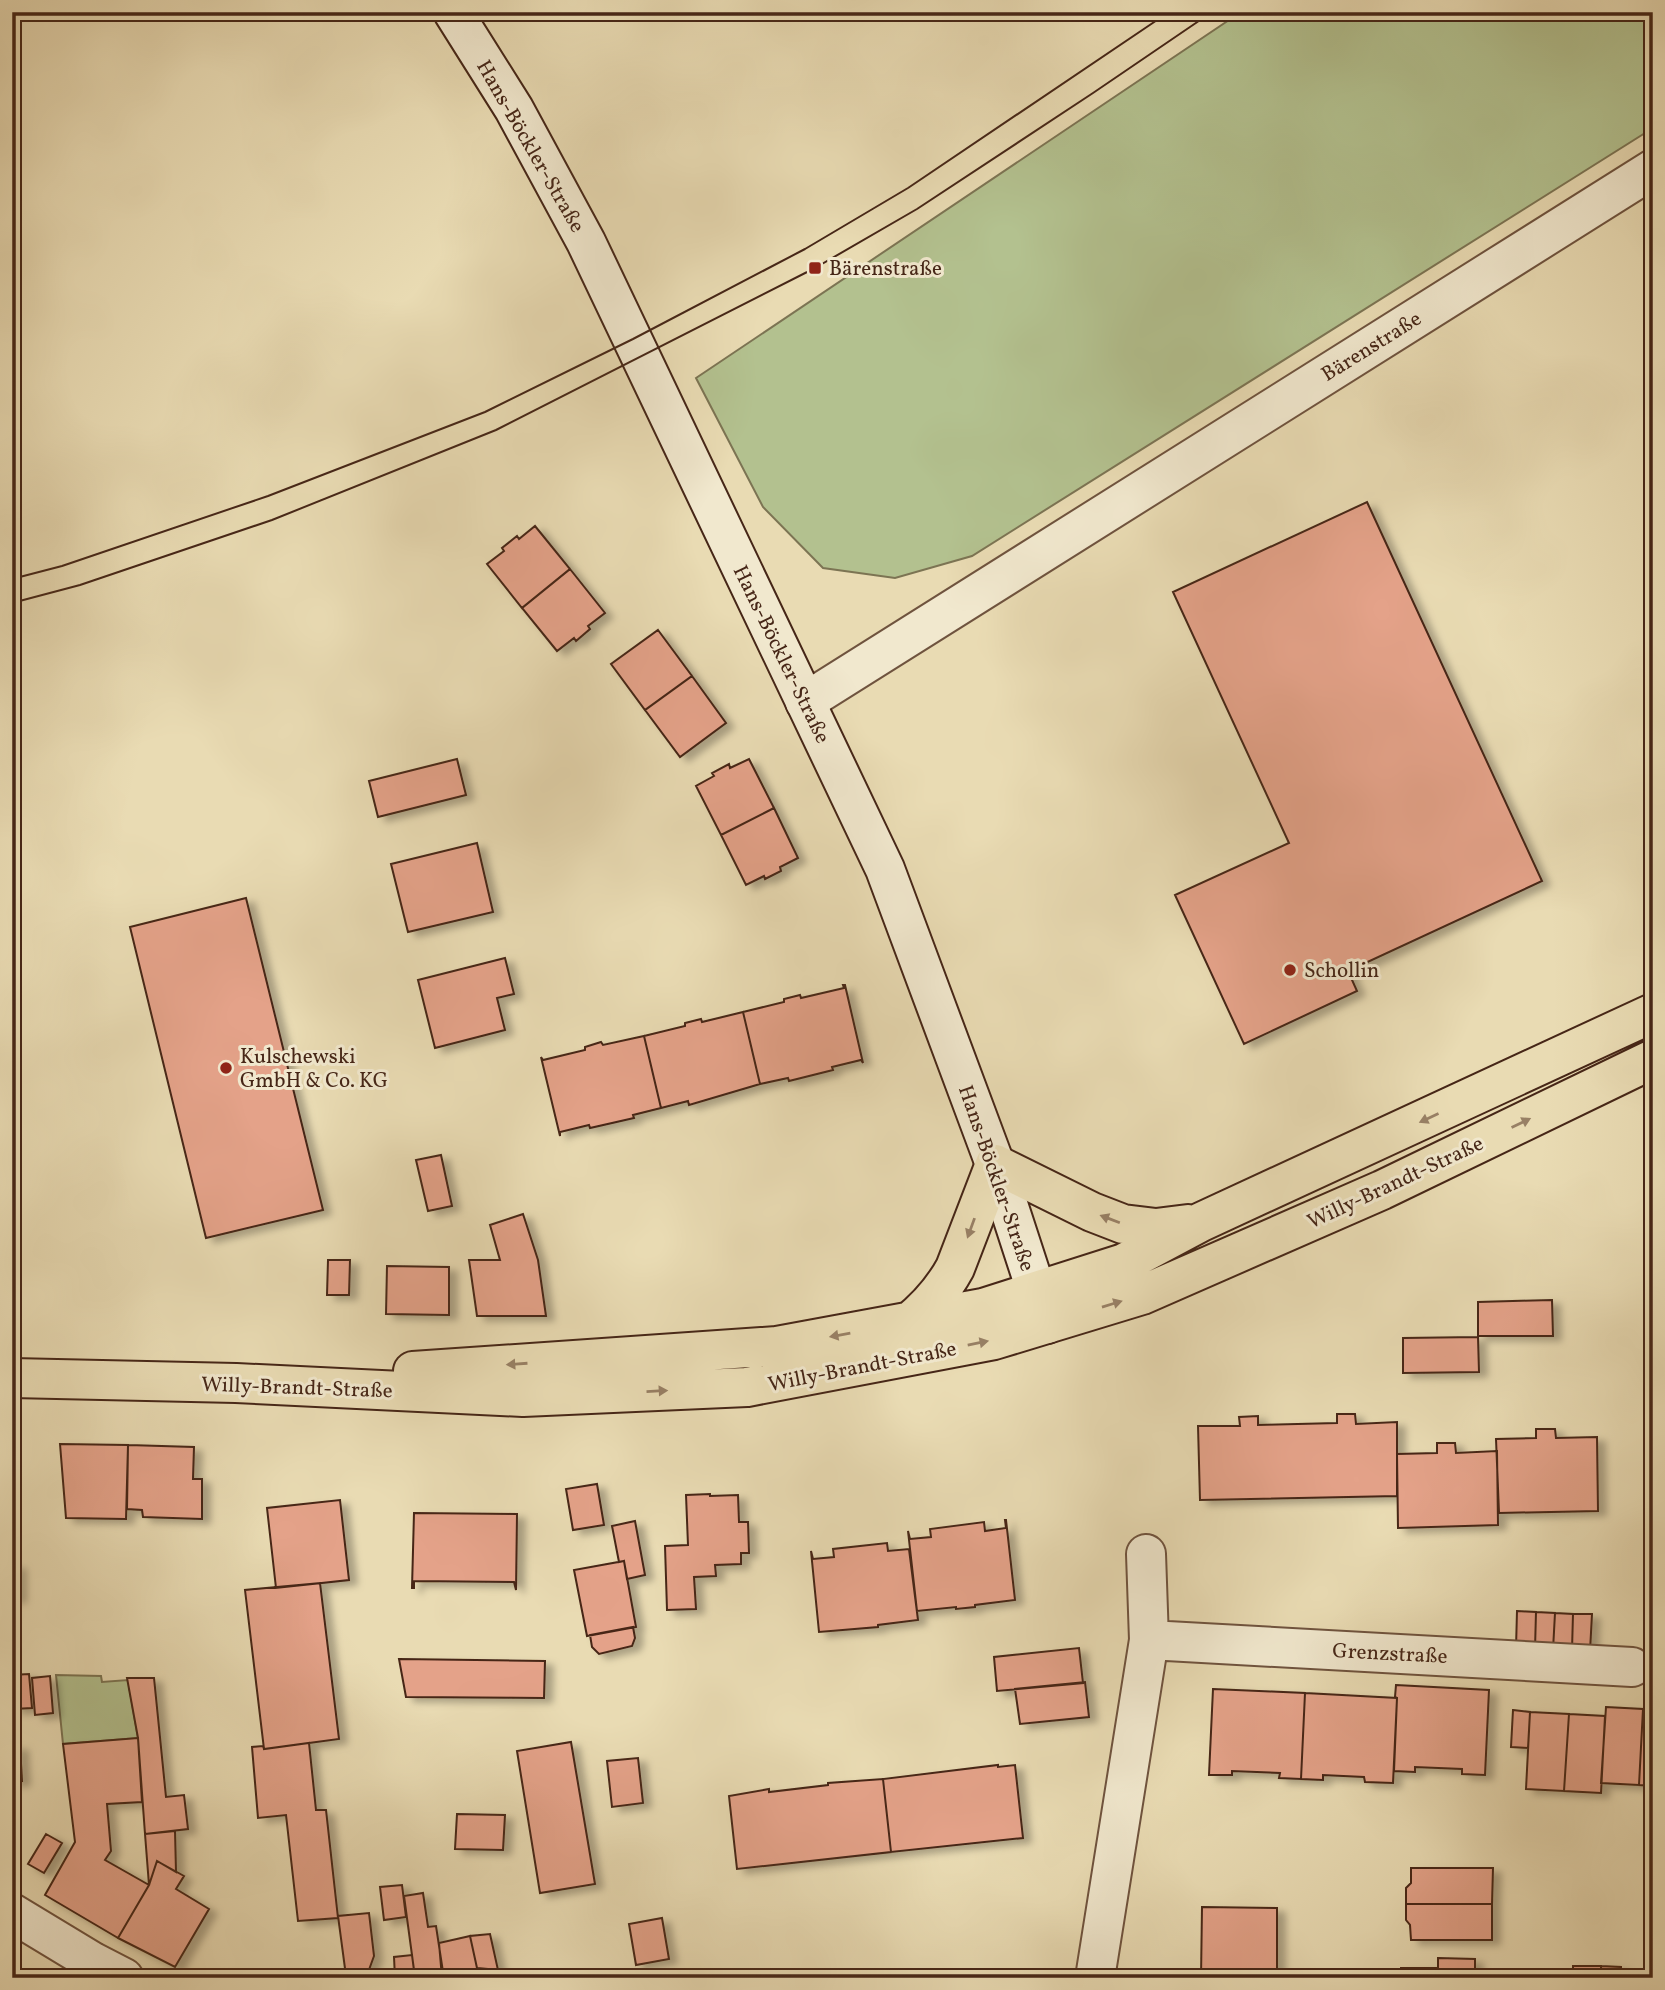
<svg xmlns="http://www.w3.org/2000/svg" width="1665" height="1990" font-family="Vollkorn,serif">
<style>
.green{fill:#b3c18f;stroke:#7c7453;stroke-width:2}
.building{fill:#e4a289;stroke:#462617;stroke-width:2;filter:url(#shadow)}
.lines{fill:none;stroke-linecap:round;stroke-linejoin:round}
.street-casing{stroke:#6f533e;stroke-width:42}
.secondary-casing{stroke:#462617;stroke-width:42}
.primary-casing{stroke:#462617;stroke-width:42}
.street{stroke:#f1e8ce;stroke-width:38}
.secondary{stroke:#f1e8ce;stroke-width:38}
.primary{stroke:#e9dbb3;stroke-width:38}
.tram{stroke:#462617;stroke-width:2}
.oneway{fill:#988065}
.poi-dot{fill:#8f2418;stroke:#f1e8ce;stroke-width:2.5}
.labels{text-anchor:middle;stroke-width:6;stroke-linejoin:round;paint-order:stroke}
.street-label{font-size:21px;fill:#462617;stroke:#f1e8ce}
.poi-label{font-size:21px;fill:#462617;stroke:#f1e8ce;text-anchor:start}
</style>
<defs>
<filter id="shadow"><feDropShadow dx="8" dy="4.5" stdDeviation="3.5" flood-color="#0004"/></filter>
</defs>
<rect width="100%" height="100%" fill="#e9dbb3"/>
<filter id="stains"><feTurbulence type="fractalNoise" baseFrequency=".00286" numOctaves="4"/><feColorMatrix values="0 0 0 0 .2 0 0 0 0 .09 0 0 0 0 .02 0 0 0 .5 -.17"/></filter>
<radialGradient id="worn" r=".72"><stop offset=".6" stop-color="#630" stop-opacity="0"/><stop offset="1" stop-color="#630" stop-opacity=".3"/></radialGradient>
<path class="green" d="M1241,12h412v116l-681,428 -77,22 -72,-10 -60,-61 -67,-129z
M56,1675l45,1 1,6 26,-2 10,58 -75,6z"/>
<path class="building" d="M1367,502l175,379 -194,90 9,20 -113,53 -69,-149 114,-52 -116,-251z
M535,526l35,43 -48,39 -35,-44 17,-13 -2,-3 15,-12 2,3z
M570,569l35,44 -17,13 2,3 -14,12 -2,-3 -17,13 -35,-43z
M658,630l34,46 -47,34 -34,-46z
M692,676l34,47 -46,34 -35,-47z
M457,759l9,36 -88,22 -9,-36z
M749,759l25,49 -53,27 -25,-49 18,-10 -2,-3 17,-9 1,4z
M774,808l24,50 -18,9 1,4 -16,8 -1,-3 -18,9 -25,-50z
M477,843l16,69 -85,20 -17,-68z
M246,898l77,312 -117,28 -76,-311z
M505,958l9,36 -17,4 8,32 -70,18 -17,-68z
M843,985h2l18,78 -2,-3 -29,7 1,3 -44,11 -1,-3 -28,6 -17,-72 41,-10v-3l16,-4 1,3 43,-10z
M743,1012l17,72 -71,21 -1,-4 -27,7 -17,-72 41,-10v-3l16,-4 1,3z
M644,1036l17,72 -28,7 1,3 -44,10 -1,-3 -29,7v4l-19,-79 2,3 42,-10v-3l16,-5 2,3z
M441,1155l11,51 -24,5 -12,-51z
M523,1214l15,46 8,56h-69l-8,-56h31l-10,-35z
M328,1260h22l-1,35h-22z
M387,1266l62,1v48l-63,-1z
M1552,1300l1,36h-75v-34z
M1478,1337l1,35 -76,1v-35z
M1337,1414h18l1,10 41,-2v74l-197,4 -2,-74h42l-1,-9 19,-1v9l79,-2z
M1536,1429h19l1,9 41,-1 1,74 -99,2 -3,-74 40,-1z
M1437,1443h18l1,10 41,-2 1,74 -100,3 -1,-74 40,-1z
M60,1444l68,1 -2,74 -60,-1z
M128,1445l66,2 -1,32h9v40l-59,-2 -1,-7 -15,-1z
M597,1484l7,41 -31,5 -7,-41z
M710,1494v2l28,-1 1,27h9l1,31h-8v11l-26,1 1,11 -22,1 2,32 -29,1 -2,-64 23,-1 -2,-50z
M340,1500l9,80 -73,8 -9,-80z
M414,1513l103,1 -1,76 -2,-8 -100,-1v7h-2z
M1005,1520h1l9,80 -40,5v2l-19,2v-2l-39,4 -9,-80 2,8 21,-2 -1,-8 54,-7 1,9 21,-3z
M635,1521l10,54 -18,4 -3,-18 -5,1 -7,-36z
M887,1543l1,8 21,-2 9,71 -40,5v2l-59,5 -8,-81 2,8 21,-2 -1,-8z
M624,1561l12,66 -49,9 -13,-66z
M12,1564l6,1v33h-6z
M320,1583l19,156 -75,10 -19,-159z
M1517,1611l19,1 -1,37 -19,-1z
M1536,1612l19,1 -2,37 -18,-1z
M1555,1613l18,1 -1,36h-19z
M1573,1614h19l-2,37 -18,-1z
M633,1627l2,11 -3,8 -33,8 -7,-7 -2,-12z
M1079,1648l4,35 -86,8 -3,-34z
M399,1659l146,2 -1,37 -138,-1z
M29,1674l3,34 -18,1 -2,-34z
M50,1676l3,37 -18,2 -3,-37z
M127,1678h27l12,119 18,-2 4,34 -43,5 -7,-96z
M1085,1682l4,35 -69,7 -5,-35z
M1396,1685l93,5 -4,85 -23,-1v-5l-47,-2v5l-21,-1 3,-73 -2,-1z
M1213,1689l92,4 -4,86 -22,-1 1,-5 -48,-2v4h-23z
M1305,1693l92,5 -4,85 -28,-1 -1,-5 -41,-2v5l-22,-1z
M1606,1707l37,2 -4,76 -38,-2z
M1643,1709h10v77l-14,-1z
M1513,1710l17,2 -2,36 -17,-1z
M1530,1712l39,2 -5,77 -38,-2z
M1569,1714l36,2 -4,77 -37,-2z
M138,1738l4,64 -35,2 4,47 -6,9 44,25 -31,53 -73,-43 30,-53 -12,-98z
M571,1742l24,142 -55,9 -23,-142z
M309,1743l7,67h10l12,108 -40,3 -12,-106 -28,3 -6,-71 11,-1 1,3z
M12,1746h8l2,35 -10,1z
M638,1758l5,45 -31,4 -5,-46z
M998,1765v2l17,-2 8,73 -132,14 -8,-73z
M883,1779l8,73 -154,17 -8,-73 40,-7v3l59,-7v-2z
M457,1814l48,1 -2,35 -48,-1z
M175,1831l1,41 -19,-11 -8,24 -4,-51z
M46,1834l16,9 -18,30 -16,-9z
M157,1861l27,15 -8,13 33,20 -34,58 -57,-29 31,-53z
M1411,1868h82l-1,36h-86v-16l5,-5z
M402,1885l4,32 -22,3 -4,-33z
M423,1893l5,34 8,-1 7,46 -29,-2 -10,-74z
M1406,1904h86v36h-81l-1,-15 -4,-5z
M1202,1907l75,1v70h-76z
M369,1913l5,43 -8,22h-16l-4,-2 -8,-60z
M662,1918l7,41 -33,6 -7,-41z
M490,1934l8,36 -21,-2 -7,-32z
M470,1936l7,32 -1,10h-34l-3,-35z
M412,1955l3,23h-20l-1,-21z
M1438,1958l37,1v19h-37z
M1573,1966h28v12h-28z
M1601,1966l20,1v11h-20z
M477,1968l21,2 -1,8h-21z
M1401,1968h19v10h-19z
M1420,1968h18v10h-18z"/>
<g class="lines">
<defs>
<path id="street" d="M805,702l848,-533
M1149,1640l483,27
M12,1913l81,49 31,16
M1095,1978l54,-338 -3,-86"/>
<path id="secondary" d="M453,12l61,97 72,133 299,627 110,295 52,160"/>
<path id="primary" d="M907,1324c20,-16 36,-34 48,-56l40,-104 97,48 31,12 33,4 32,-4
M413,1371l364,-25 206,-38 141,-45 77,-41 452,-209
M12,1378l224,5 287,14 224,-10 247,-47 148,-45 240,-105 271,-131"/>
</defs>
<use href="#street" class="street-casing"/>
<use href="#secondary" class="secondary-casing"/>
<use href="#primary" class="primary-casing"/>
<use href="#street" class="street"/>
<use href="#secondary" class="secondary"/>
<use href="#primary" class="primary"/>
<path class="tram" d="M12,579l50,-13 206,-70 217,-84 148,-73 172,-90 103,-61 261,-176
M12,603l68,-18 192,-65 224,-90 319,-162 102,-59 176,-116 119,-81"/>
</g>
<defs><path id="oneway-solid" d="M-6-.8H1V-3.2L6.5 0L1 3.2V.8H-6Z" transform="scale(1.75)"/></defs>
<g class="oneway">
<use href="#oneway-solid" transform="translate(1429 1118) rotate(155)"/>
<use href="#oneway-solid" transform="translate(1521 1123) rotate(-26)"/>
<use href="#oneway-solid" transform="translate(1110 1219) rotate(-159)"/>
<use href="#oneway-solid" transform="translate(971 1228) rotate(110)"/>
<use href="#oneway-solid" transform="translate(1112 1304) rotate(-17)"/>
<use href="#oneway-solid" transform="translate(840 1335) rotate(170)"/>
<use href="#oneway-solid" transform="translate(978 1343) rotate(-11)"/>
<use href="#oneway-solid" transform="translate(517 1364) rotate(176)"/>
<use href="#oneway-solid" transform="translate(657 1391) rotate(-3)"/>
</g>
<g class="poi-dot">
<rect x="808" y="261" width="14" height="14" rx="3.5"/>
<circle cx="1290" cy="970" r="7"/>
<circle cx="226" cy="1068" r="7"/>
</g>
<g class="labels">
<g class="street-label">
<text transform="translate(531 146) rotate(60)" y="7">Hans-Böckler-Straße</text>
<text transform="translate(1371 346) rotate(-32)" y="7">Bärenstraße</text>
<text transform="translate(782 654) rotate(64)" y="7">Hans-Böckler-Straße</text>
<text transform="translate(997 1178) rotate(71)" y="7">Hans-Böckler-Straße</text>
<text transform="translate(1395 1182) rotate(-25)" y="7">Willy-Brandt-Straße</text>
<text transform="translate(862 1366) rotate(-11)" y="7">Willy-Brandt-Straße</text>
<text transform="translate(297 1387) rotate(2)" y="7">Willy-Brandt-Straße</text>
<text transform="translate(1390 1653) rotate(3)" y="7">Grenzstraße</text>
</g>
<g class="poi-label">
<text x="829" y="275">Bärenstraße</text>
<text x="1304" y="977">Schollin</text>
<text x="240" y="1063">Kulschewski<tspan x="240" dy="24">GmbH &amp; Co. KG</tspan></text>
</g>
</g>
<rect width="1665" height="1990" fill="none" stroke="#e9dbb3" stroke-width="42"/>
<rect x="14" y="14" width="1637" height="1962" fill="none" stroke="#462617" stroke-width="3.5"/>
<rect x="21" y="21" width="1623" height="1948" fill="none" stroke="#462617" stroke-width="2"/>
<rect width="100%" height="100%" filter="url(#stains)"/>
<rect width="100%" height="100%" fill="url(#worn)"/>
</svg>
